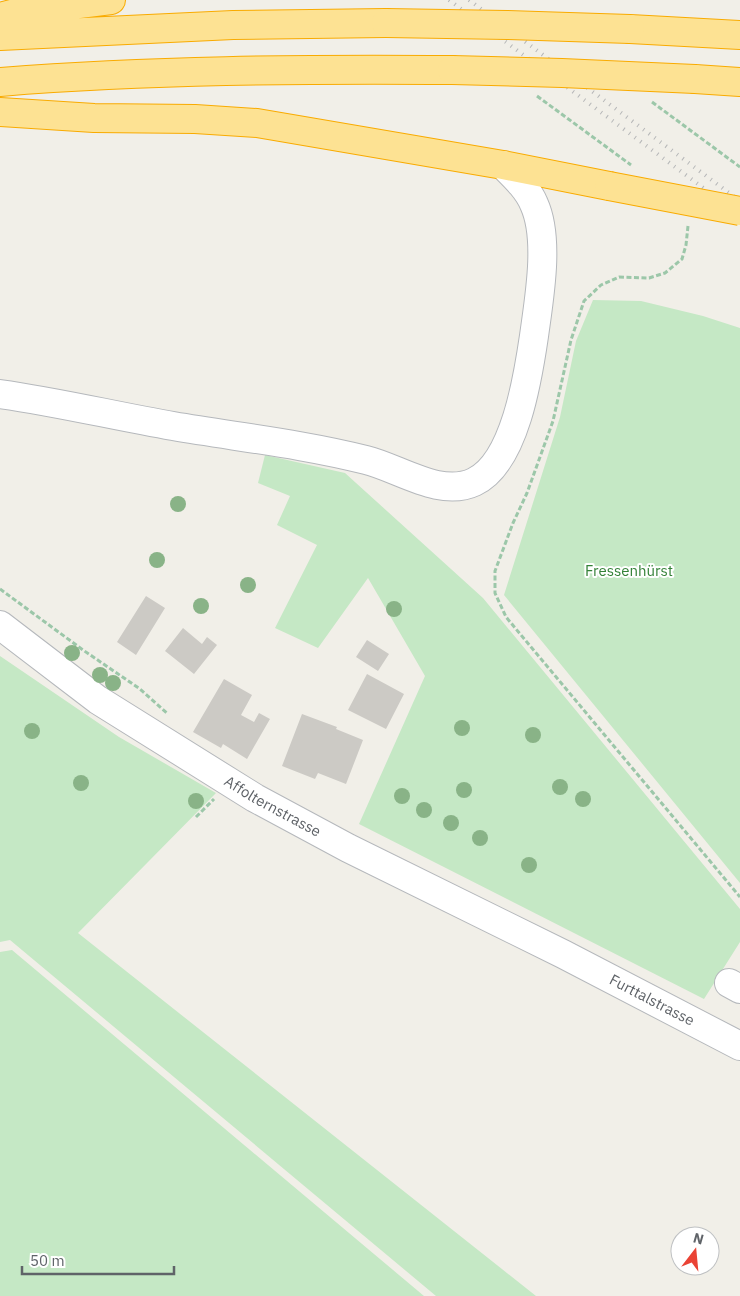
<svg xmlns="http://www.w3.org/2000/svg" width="740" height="1296" font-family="'IBM Plex Sans',sans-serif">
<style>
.green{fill:#c5e8c5}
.building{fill:#cccac5}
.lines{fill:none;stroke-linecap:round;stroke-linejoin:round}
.minor-casing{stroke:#b5b8bc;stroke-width:30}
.highway-casing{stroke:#f9ab00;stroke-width:30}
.path{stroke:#9cc7a9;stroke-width:3;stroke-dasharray:5 2.5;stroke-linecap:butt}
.minor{stroke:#fff;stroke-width:28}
.highway{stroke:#fde293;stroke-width:28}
.rail{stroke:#b6b7b8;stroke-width:4;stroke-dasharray:1 6;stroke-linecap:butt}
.highway-bridge-casing{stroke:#f9ab00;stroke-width:30;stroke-linecap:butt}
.highway-bridge{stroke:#fde293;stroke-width:28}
.tree{fill:#89b387}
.labels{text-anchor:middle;stroke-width:4;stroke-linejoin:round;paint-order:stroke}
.park-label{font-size:15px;fill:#348238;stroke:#fff}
.street-label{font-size:15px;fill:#5f6368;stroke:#fff}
</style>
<rect width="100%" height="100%" fill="#f1efe8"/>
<path class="green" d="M593,300l48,1 62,15 37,12v555l-236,-288 56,-178 16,-76z
M265,455l80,18 138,125 257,311v33l-36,57 -345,-175 66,-148 -57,-98 -50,70 -43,-20 42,-83 -40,-20 13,-29 -32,-13z
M0,656l119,81 97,56 -138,140 458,363h-100l-426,-356 -10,2z
M12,950l412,346h-424v-344z"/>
<path class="building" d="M146,596l19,12 -29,47 -19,-13z
M183,628l19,16 5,-7 10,8 -23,29 -29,-23z
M367,640l22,14 -11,17 -22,-14z
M367,674l37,20 -18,35 -38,-19z
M224,679l28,16 -11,20 13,7 5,-9 11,6 -23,40 -24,-15 -2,4 -28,-16z
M302,714l35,13 -1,2 27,11 -17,44 -28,-11 -3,6 -33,-13z"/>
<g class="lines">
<defs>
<g id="minor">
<path d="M0,394c58,8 115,22 173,32 64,11 130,18 193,34 33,8 74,38 108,22 41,-19 54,-105 60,-146 5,-37 16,-97 0,-132 -6,-15 -20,-28 -31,-39"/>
<path id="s1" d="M0,625l98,75 157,98 93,50 215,106 177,92"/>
<path d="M729,983l11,6"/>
</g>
<path id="highway" d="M0,17l23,-6 88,-11
M630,29l110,6
M0,36l233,-11 153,-2
M695,79l45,3
M0,82c150,-12 301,-13 452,-12
M0,112l94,6 101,1 62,4 246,42 106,21"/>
</defs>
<use href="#minor" class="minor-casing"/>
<use href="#highway" class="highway-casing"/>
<path class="path" d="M537,96l94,69
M652,102l88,65
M688,226l-2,19 -4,14 -17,14 -16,5 -30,-1 -18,8 -17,16 -13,39 -18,81 -26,72 -14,30 -18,48v22l11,24 234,280
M0,589l83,61 57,39 28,25
M196,817l18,-18"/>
<use href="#minor" class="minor"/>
<use href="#highway" class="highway"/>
<path class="rail" d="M449,0l291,215
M469,0l271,201"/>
<defs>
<path id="highway-bridge" d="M386,23l121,2 123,4
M452,70l110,3 133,6
M609,186l131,25"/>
</defs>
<use href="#highway-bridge" class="highway-bridge-casing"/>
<use href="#highway-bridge" class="highway-bridge"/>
</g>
<g class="tree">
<circle cx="178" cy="504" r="8"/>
<circle cx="157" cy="560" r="8"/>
<circle cx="248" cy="585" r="8"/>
<circle cx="201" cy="606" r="8"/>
<circle cx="394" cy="609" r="8"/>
<circle cx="72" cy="653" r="8"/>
<circle cx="100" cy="675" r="8"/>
<circle cx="113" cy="683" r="8"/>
<circle cx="462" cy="728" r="8"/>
<circle cx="32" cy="731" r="8"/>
<circle cx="533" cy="735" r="8"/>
<circle cx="81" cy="783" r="8"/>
<circle cx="560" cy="787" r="8"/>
<circle cx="464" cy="790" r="8"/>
<circle cx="402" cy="796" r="8"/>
<circle cx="583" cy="799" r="8"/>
<circle cx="196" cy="801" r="8"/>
<circle cx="424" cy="810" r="8"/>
<circle cx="451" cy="823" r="8"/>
<circle cx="480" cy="838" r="8"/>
<circle cx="529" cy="865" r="8"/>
</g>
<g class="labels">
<g class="park-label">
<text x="629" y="576">Fressenhürst</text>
</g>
<g class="street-label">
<text dy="5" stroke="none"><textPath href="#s1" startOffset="328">Affolternstrasse</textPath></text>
<text dy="5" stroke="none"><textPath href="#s1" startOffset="754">Furttalstrasse</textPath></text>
</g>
</g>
<g transform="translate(695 1251) rotate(16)"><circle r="24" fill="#ffffff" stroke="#bfc1c3"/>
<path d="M0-4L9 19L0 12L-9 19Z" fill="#ea4335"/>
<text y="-8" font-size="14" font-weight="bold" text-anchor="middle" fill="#5f6368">N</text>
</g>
<path d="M22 1266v8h152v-8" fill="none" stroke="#5f6368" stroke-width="2.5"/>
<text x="30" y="1266" font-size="15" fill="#5f6368" stroke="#ffffff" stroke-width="4" paint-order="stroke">50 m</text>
</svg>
